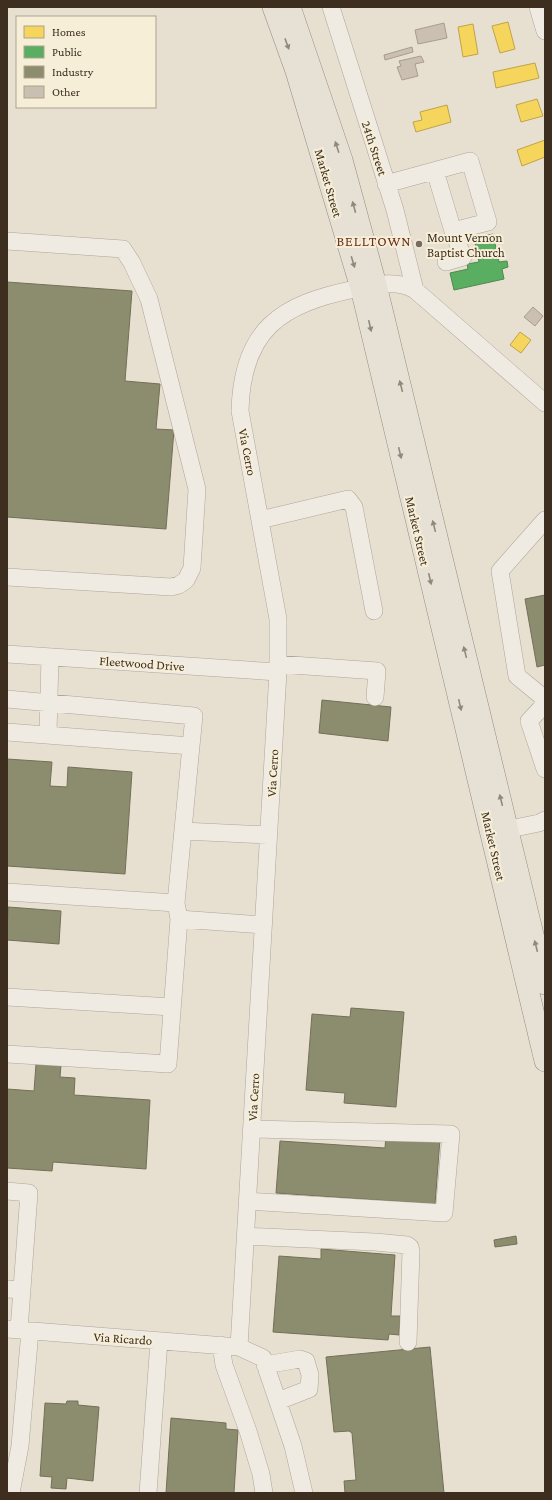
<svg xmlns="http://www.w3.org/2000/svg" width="552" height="1500" font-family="'Crimson Pro',serif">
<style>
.homes{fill:#f6d55c;stroke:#bea34a}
.public{fill:#5aae61;stroke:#51884e}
.industry{fill:#8c8c6e;stroke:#747057}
.building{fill:#cbbfb2;stroke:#a89c90}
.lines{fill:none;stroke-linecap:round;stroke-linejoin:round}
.minor-casing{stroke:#ada599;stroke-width:18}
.major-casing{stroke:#928b80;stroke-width:22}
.minor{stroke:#efebe3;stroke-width:17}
.major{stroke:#e6e1d4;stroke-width:21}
.oneway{fill:#92887a}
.poi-dot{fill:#786c5e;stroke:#f7eed8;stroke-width:1.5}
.labels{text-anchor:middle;stroke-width:4;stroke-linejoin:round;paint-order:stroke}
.street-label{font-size:13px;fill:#3d2e20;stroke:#f7eed8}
.poi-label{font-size:13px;fill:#3d2e20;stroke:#f7eed8;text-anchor:start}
.neighbourhood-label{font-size:14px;letter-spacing:1px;fill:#6b2e1e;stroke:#f7eed8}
</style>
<rect width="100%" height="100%" fill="#e7e0d1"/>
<path class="homes" d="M508,22l7,27 -15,4 -8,-27z
M473,24l5,30 -15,3 -5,-30z
M535,63l4,15 -43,10 -3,-16z
M537,99l6,17 -22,6 -5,-17z
M447,105l4,17 -35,10 -3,-10 9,-2 -2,-8z
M545,140v17l-23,9 -5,-16z
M520,332l11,8 -10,13 -11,-8z"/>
<path class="public" d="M493,234l6,28 8,-1 1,6 -6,2 2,10 -50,11 -4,-17 18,-4 -1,-5 12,-2 -5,-24z"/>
<path class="industry" d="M7,282l125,9 -7,90 35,3 -4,45 18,1 -8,99 -159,-12z
M545,595v70l-8,2 -12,-68z
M322,700l69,7 -3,34 -69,-8z
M7,759l45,3 -2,24 17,1 1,-20 64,5 -7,102 -118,-8z
M8,907l53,4 -2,33 -52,-4z
M351,1008l53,4 -8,95 -52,-4 1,-10 -39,-3 6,-76 38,3z
M36,1064l25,1 -1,12 15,1 -1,17 76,5 -4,69 -93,-7 -1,9 -45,-3v-79l27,2z
M386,1135l54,4 -5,65 -159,-11 4,-52 105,7z
M516,1236l1,8 -22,3 -1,-7z
M321,1249l74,6 -4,61h9l-1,19 -10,-1 -1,6 -115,-8 6,-76 42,3z
M430,1347l14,146h-99l-1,-12 12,-1 -4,-47 -3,-2 -15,1 -8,-75z
M67,1401h11v4l21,2 -6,74 -26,-3 -1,11 -15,-1 1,-11 -12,-1 5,-73 21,1z
M171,1418l55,5v6l12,1 -4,63h-68z"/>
<path class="building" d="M444,23l3,15 -29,6 -3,-14z
M412,47l1,5 -28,8 -1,-5z
M421,56l3,6 -9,2 3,12 -16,4 -5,-13 4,-1 -2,-5z
M533,307l10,9 -8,10 -11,-9z"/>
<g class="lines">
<defs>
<path id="minor" d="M331,7l64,203 20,80
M538,7l7,24
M435,171l18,60
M386,184l84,-23 18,61 -35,9 10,26 -17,5
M7,241l116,8 9,14 17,36 48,190 -5,79 -6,12 -7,5 -8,2 -164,-10
M260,520l88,-21 6,8 20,104
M545,520l-45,51 17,105 28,23
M7,654l271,18
M278,664l99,7 -2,26
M7,699l187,17 -3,30 -184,-14
M545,704l-16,17 16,48
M48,734l2,-77
M191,746l-15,157 3,16 84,6
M183,831l85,4
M495,832l44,-9 6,-3
M7,892l169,11
M7,997l165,10
M7,1054l161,10 11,-145
M7,1191l22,2 -10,137
M247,1201l197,12 7,-79 -199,-5
M245,1236l130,6 32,3 3,2 1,4 -3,91
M7,1289l15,1
M7,1329l232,18 24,11 30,88 11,47
M221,1345l3,20 24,66 13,43 3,19
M239,1347l39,-675v-53l-38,-208c2,-82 41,-107 115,-122 19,-4 42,-10 60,1l130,113
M265,1365l35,-6 6,2 4,14 -1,14 -31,12
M11,1493l9,-47 10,-115
M148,1493l11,-152"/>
<path id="major" d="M273,7l23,64 65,217 184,773
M290,7l52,153 34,125 169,699"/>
</defs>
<use href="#minor" class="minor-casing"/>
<use href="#major" class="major-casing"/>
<use href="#minor" class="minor"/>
<use href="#major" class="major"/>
</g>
<defs><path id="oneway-solid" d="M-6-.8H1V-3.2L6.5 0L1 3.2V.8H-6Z"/></defs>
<g class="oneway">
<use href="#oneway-solid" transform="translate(287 44) rotate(70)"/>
<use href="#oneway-solid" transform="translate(337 147) rotate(-108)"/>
<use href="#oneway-solid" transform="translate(354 207) rotate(-105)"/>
<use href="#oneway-solid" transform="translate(353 262) rotate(73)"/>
<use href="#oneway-solid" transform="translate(370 326) rotate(77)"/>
<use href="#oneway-solid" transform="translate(401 386) rotate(-104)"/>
<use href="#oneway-solid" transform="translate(400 453) rotate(77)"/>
<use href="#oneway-solid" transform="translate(434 526) rotate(-104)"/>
<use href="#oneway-solid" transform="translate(430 579) rotate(77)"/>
<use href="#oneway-solid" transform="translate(465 652) rotate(-104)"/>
<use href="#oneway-solid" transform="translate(460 705) rotate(77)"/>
<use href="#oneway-solid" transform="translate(501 800) rotate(-104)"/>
<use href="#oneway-solid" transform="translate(536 946) rotate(-104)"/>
</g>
<circle class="poi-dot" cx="419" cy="244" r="4"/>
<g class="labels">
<g class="street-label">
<text transform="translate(375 148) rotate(72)" y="5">24th Street</text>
<text transform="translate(329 183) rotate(74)" y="5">Market Street</text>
<text transform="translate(248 452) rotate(79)" y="5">Via Cerro</text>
<text transform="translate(418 531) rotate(77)" y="5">Market Street</text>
<text transform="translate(142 663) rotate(4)" y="5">Fleetwood Drive</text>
<text transform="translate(272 773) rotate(-87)" y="5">Via Cerro</text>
<text transform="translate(494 846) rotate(77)" y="5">Market Street</text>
<text transform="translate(253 1097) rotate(-87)" y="5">Via Cerro</text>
<text transform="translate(123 1338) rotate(4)" y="5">Via Ricardo</text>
</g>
<g class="poi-label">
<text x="427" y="242">Mount Vernon<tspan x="427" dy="15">Baptist Church</tspan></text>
</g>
<g class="neighbourhood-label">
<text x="374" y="246">BELLTOWN</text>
</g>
</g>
<rect width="552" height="1500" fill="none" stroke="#3d2e20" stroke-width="16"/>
<rect x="16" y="16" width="140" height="92" fill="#f7eed8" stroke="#ada18e"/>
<rect x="24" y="26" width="20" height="12" fill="#f6d55c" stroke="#ada18e"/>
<text x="52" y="36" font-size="12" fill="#3d2e20">Homes</text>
<rect x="24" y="46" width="20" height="12" fill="#5aae61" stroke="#ada18e"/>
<text x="52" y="56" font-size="12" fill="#3d2e20">Public</text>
<rect x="24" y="66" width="20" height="12" fill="#8c8c6e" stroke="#ada18e"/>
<text x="52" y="76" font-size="12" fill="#3d2e20">Industry</text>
<rect x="24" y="86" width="20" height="12" fill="#cbbfb2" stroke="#ada18e"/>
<text x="52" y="96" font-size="12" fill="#3d2e20">Other</text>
</svg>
